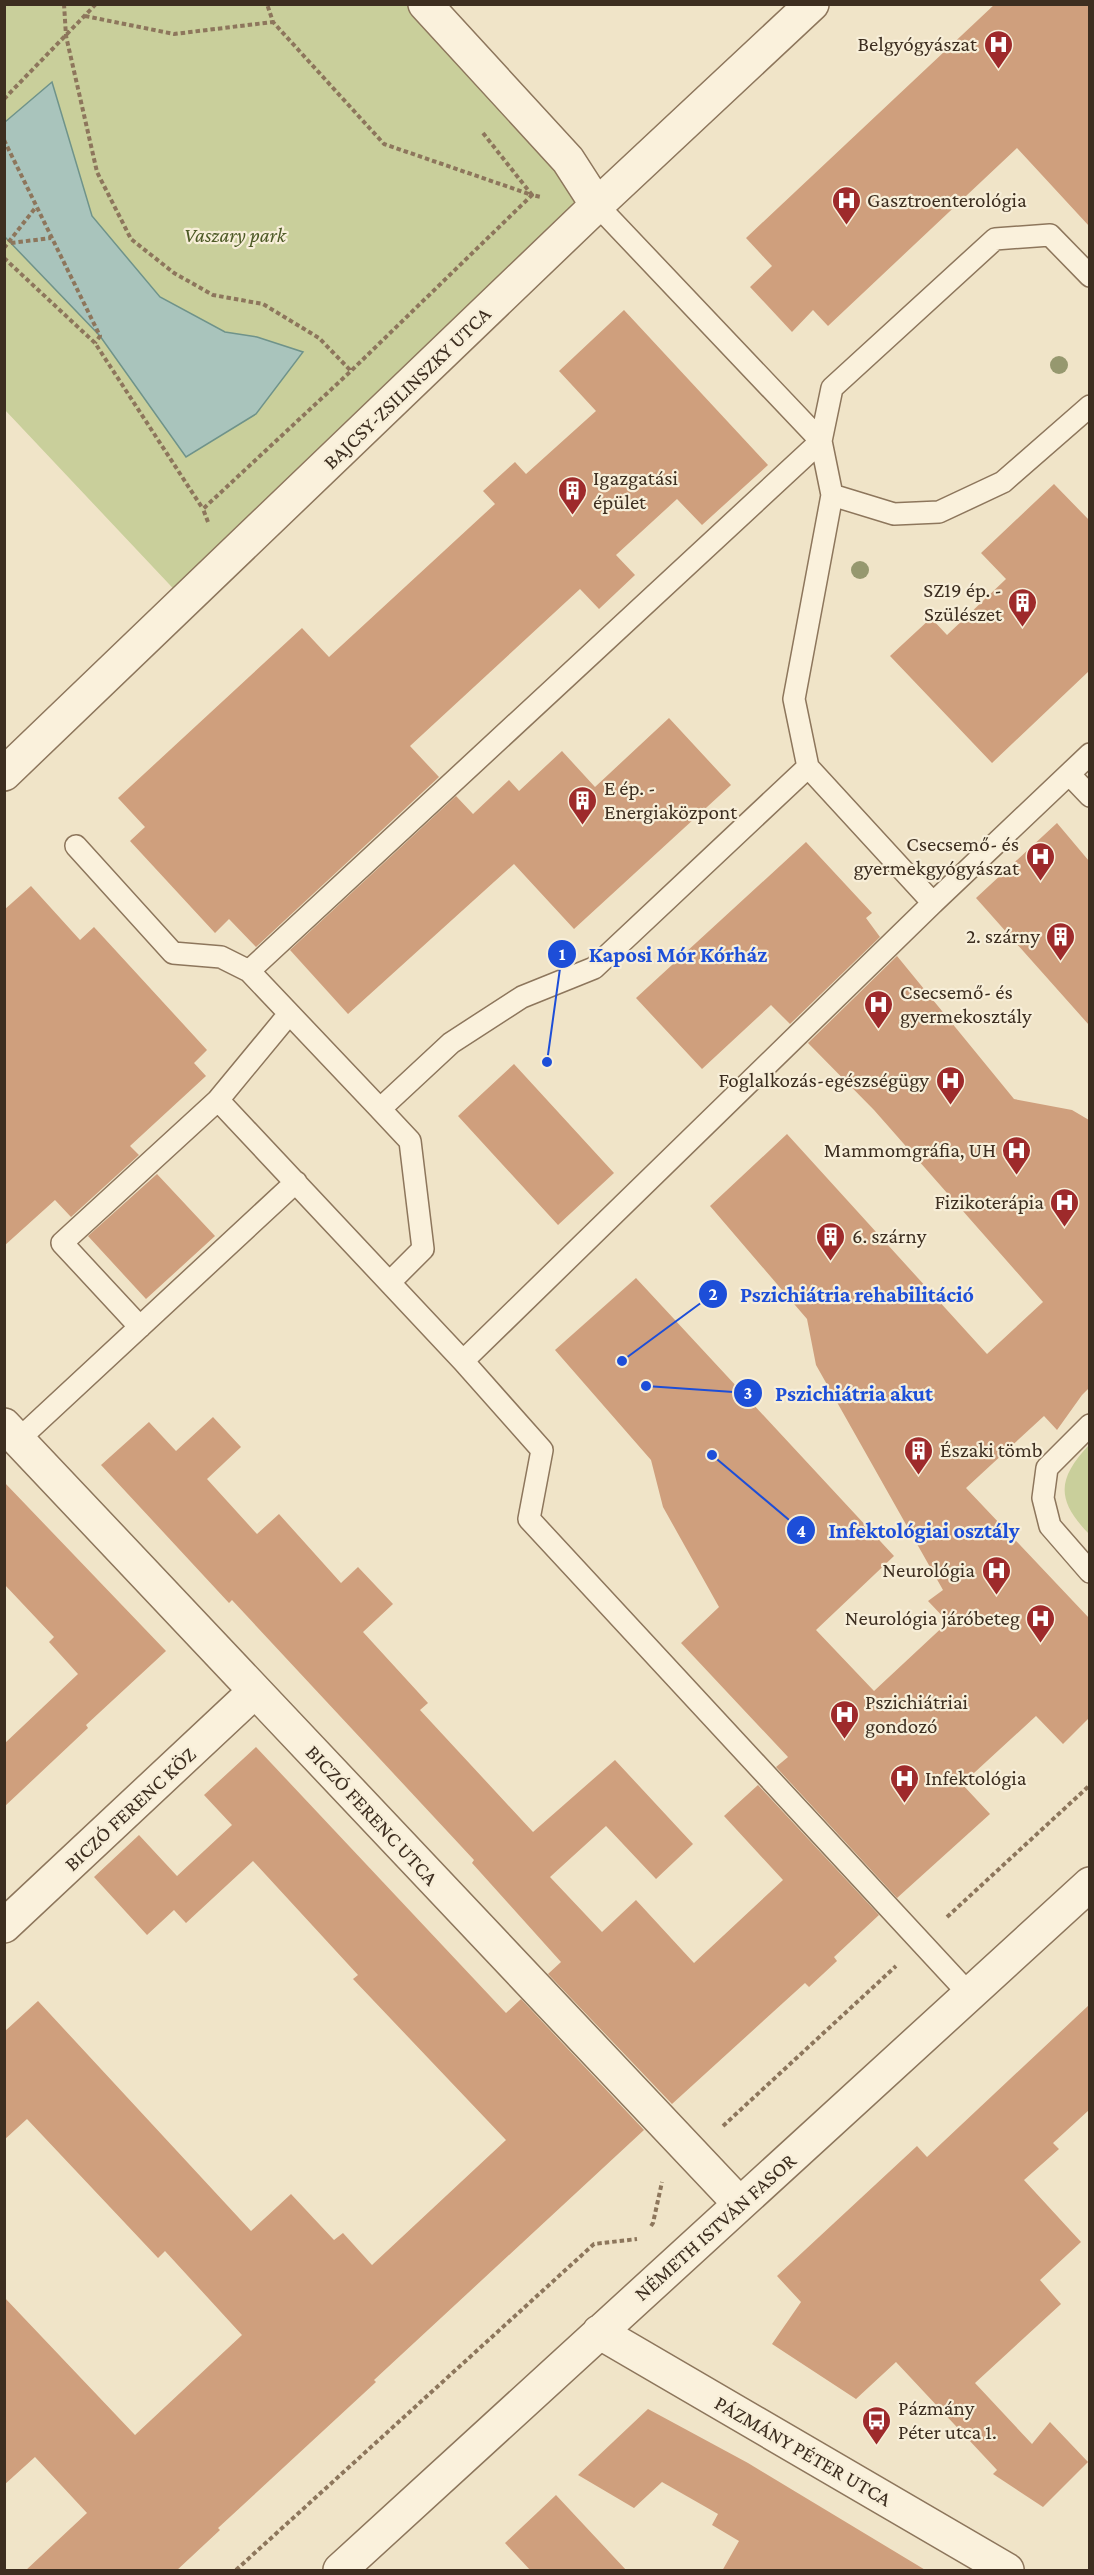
<svg xmlns="http://www.w3.org/2000/svg" width="1094" height="2575" font-family="'Crimson Pro',serif">
<style>
.green{fill:#c9cf9b}
.water{fill:#a9c4bc;stroke:#6f938a;stroke-width:1.5}
.building{fill:#cf9f7d}
.lines{fill:none;stroke-linecap:round;stroke-linejoin:round}
.lane-casing{stroke:#8d765c;stroke-width:24}
.street-casing{stroke:#8d765c;stroke-width:36}
.path{stroke:#8d765c;stroke-width:4;stroke-dasharray:4.5 3;stroke-linecap:butt}
.lane{stroke:#faf1dc;stroke-width:21}
.street{stroke:#faf1dc;stroke-width:33}
.tree{fill:#96986f}
.labels{text-anchor:middle;stroke-width:4.5;stroke-linejoin:round;paint-order:stroke}
.poi-label{font-size:21px;fill:#3d2e20;stroke:#f7eed8;text-anchor:end}
.park-label{font-size:21px;font-style:italic;fill:#4d5a26;stroke:#f7eed8}
.street-label{font-size:21px;fill:#3d2e20;stroke:#f7eed8}
.leader{fill:none;stroke:#1d4ed8;stroke-width:2}
.callout-dot{fill:#1d4ed8;stroke:#f7eed8;stroke-width:2}
.mark-label{font-size:18px;text-anchor:middle;font-weight:bold;fill:#fff}
.callout-label{font-size:22px;text-anchor:middle;font-weight:bold;fill:#1d4ed8;stroke:#f7eed8;stroke-width:4.5;stroke-linejoin:round;paint-order:stroke}
</style>
<rect width="100%" height="100%" fill="#f0e4c8"/>
<path class="green" d="M5,5h405l187,200 -412,396 -180,-191z
M1089,1445v89c-33,-34 -32,-55 0,-89z"/>
<path class="water" d="M52,82l40,134 68,81 65,35 32,5 46,15 -47,62 -70,43 -86,-121 -95,-99v-115z"/>
<path class="building" d="M995,4h94v222l-72,-78 -189,178 -15,-16 -21,22 -42,-45 22,-21 -26,-28z
M624,310l144,155 -66,60 -25,-26 -61,56 19,20 -36,34 -19,-20 -170,157 29,31 -183,170 -27,-28 -14,14 -85,-92 15,-14 -27,-29 184,-170 27,29 166,-153 -12,-13 32,-29 11,12 70,-63 -37,-40z
M1054,484l35,36v151l-97,92 -102,-107 41,-38 16,17 59,-56 -25,-26z
M669,718l62,67 -157,144 -60,-65 -166,150 -58,-64 166,-154 17,18 36,-34 10,11 43,-40 33,36z
M1057,823l32,38v164l-113,-127z
M806,842l66,71 -6,5 14,19 -90,87 -19,-19 -69,64 -66,-71z
M31,886l49,54 14,-13 113,123 -13,13 12,13 -76,70 9,9 -68,62 -16,-17 -51,46v-336z
M897,956l117,143 58,11 17,10v268l-7,7 -25,35 -13,-14 -78,72 123,130v100l-26,26 -27,-28 -74,68 28,30 -93,84 -121,-131 12,-10 -107,-114 38,-36 -56,-100 -12,-47 -96,-110 81,-72 258,278 -78,74 58,61 74,-69 -20,-21 15,-11 -127,-225 -9,-46 -97,-113 77,-72 200,220 56,-52 -169,-192 -66,-67z
M514,1064l100,109 -56,52 -100,-109z
M157,1174l58,62 -69,63 -58,-63z
M213,1417l28,30 -34,32 50,55 22,-20 62,69 17,-16 35,37 -30,28 65,71 -8,7 113,122 82,-72 78,84 -37,35 -50,-53 -56,51 52,55 34,-32 58,63 89,-83 -59,-64 34,-31 121,130 -45,42 3,4 -28,26 -4,-4 -133,121 -124,-130 13,-12 -89,-99 2,-3 -242,-260 -3,3 -128,-138 48,-43 27,29z
M4,1482l162,169 -80,74 2,3 -84,79v-63l74,-70 -29,-32 5,-5 -50,-53z
M256,1747l250,266 15,-14 123,131 -270,250 2,2 -158,146 2,2 -44,41h-151l62,-58 -52,-56 -31,28v-188l131,138 107,-100 -77,-84 -7,7 -131,-139 -23,21v-108l34,-31 213,230 40,-37 43,46 9,-7 29,32 134,-125 -153,-161 5,-4 -105,-114 -67,62 -12,-13 -27,25 -53,-58 45,-42 38,41 55,-51 -28,-30z
M1089,2005v105l-36,33 6,6 -35,31 57,62 -41,38 21,24 -86,79 57,61 18,-22 38,40 -45,45 -50,-33 4,-4 -101,-108 -40,37 -84,-55 29,-42 -24,-26 140,-130 10,11z
M648,2409l100,54 179,108h-205l17,-30 -27,-16 6,-11 -56,-32 -28,26 -56,-33z
M556,2495l71,76h-96l-26,-28z"/>
<g class="lines">
<defs>
<path id="lane" d="M597,205l224,236 11,-53 163,-149 55,-4 40,41
M832,495l62,19 45,-2 64,-30 87,-76
M1069,774l21,22
M76,846l97,107 48,4 28,14 572,-530
M933,903l157,-149
M249,971l131,138 71,-66 71,-46 72,-29 214,-201 -14,-68 38,-204 -11,-54
M289,1014l-71,86 245,261 470,-458 -125,-136
M380,1109l30,32 13,108 -33,33
M140,1327l-78,-84 156,-143
M463,1361l79,89 -13,69 441,476
M1090,1425l-43,43 -4,30 7,28 40,46
M18,1440l278,-258"/>
<path id="street" d="M425,4l143,156 29,45
M4,774l593,-569 215,-201
M4,1425l736,779
M4,1926l251,-235
M599,2332l408,238
M340,2570l750,-686"/>
</defs>
<use href="#lane" class="lane-casing"/>
<use href="#street" class="street-casing"/>
<path class="path" d="M64,4l2,32 31,136 34,67 43,34 39,22 50,9 56,34 32,33
M85,16l89,18 99,-12
M4,99l92,-95
M483,133l49,62 9,2
M4,140l96,196 -5,7
M11,243l40,-5
M4,248l32,-41
M4,258l91,85 108,166
M208,522l-5,-13 148,-138 181,-176 -148,-51 -111,-122 -6,-18
M947,1917l143,-132
M723,2126l173,-160
M651,2226l2,-3 9,-41
M236,2570l358,-326 43,-5"/>
<use href="#lane" class="lane"/>
<use href="#street" class="street"/>
</g>
<g class="tree">
<circle cx="1059" cy="365" r="9"/>
<circle cx="860" cy="570" r="9"/>
</g>
<defs>
<symbol id="hospital-pin" viewBox="-11 -11 22 30"><path d="M0 17L-7.5 6A9.5 9.5 0 1 1 7.5 6Z" fill="#9e2a2b" stroke="#f7eed8"/><path d="M-5-5h3v3.5h4V-5h3V5h-3V1.5h-4V5h-3Z" fill="#fff"/></symbol>
<symbol id="building-pin" viewBox="-11 -11 22 30"><path d="M0 17L-7.5 6A9.5 9.5 0 1 1 7.5 6Z" fill="#9e2a2b" stroke="#f7eed8"/><path d="M-4-6H4V6H1V3H-1V6H-4ZM-2.5-4.3h1.7v1.8h-1.7ZM.8-4.3h1.7v1.8H.8ZM-2.5-1h1.7V.8h-1.7ZM.8-1h1.7V.8H.8Z" fill="#fff"/></symbol>
<symbol id="bus-pin" viewBox="-11 -11 22 30"><path d="M0 17L-7.5 6A9.5 9.5 0 1 1 7.5 6Z" fill="#9e2a2b" stroke="#f7eed8"/><path d="M-5-6H5V4H4V6H2V4H-2V6H-4V4H-5ZM-3.5-4V0h7V-4ZM-3.5 1.2v1.5H-2V1.2ZM2 1.2v1.5H3.5V1.2Z" fill="#fff"/></symbol>
</defs>
<g fill-rule="evenodd">
<use href="#hospital-pin" x="982" y="28" width="33" height="45"/>
<use href="#hospital-pin" x="830" y="184" width="33" height="45"/>
<use href="#building-pin" x="556" y="474" width="33" height="45"/>
<use href="#building-pin" x="1006" y="586" width="33" height="45"/>
<use href="#building-pin" x="566" y="784" width="33" height="45"/>
<use href="#hospital-pin" x="1024" y="840" width="33" height="45"/>
<use href="#building-pin" x="1044" y="920" width="33" height="45"/>
<use href="#hospital-pin" x="862" y="988" width="33" height="45"/>
<use href="#hospital-pin" x="934" y="1064" width="33" height="45"/>
<use href="#hospital-pin" x="1000" y="1134" width="33" height="45"/>
<use href="#hospital-pin" x="1048" y="1186" width="33" height="45"/>
<use href="#building-pin" x="814" y="1220" width="33" height="45"/>
<use href="#building-pin" x="902" y="1434" width="33" height="45"/>
<use href="#hospital-pin" x="980" y="1554" width="33" height="45"/>
<use href="#hospital-pin" x="1024" y="1602" width="33" height="45"/>
<use href="#hospital-pin" x="828" y="1698" width="33" height="45"/>
<use href="#hospital-pin" x="888" y="1762" width="33" height="45"/>
<use href="#bus-pin" x="860" y="2404" width="33" height="45"/>
</g>
<g class="labels">
<g class="poi-label">
<text x="977" y="51">Belgyógyászat</text>
<text x="867" y="207" text-anchor="start">Gasztroenterológia</text>
<text x="593" y="485" text-anchor="start">Igazgatási<tspan x="593" dy="24">épület</tspan></text>
<text x="1002" y="597">SZ19 ép. -<tspan x="1002" dy="24">Szülészet</tspan></text>
<text x="604" y="795" text-anchor="start">E ép. -<tspan x="604" dy="24">Energiaközpont</tspan></text>
<text x="1019" y="851">Csecsemő- és<tspan x="1019" dy="24">gyermekgyógyászat</tspan></text>
<text x="1040" y="943">2. szárny</text>
<text x="900" y="999" text-anchor="start">Csecsemő- és<tspan x="900" dy="24">gyermekosztály</tspan></text>
<text x="929" y="1087">Foglalkozás-egészségügy</text>
<text x="996" y="1157">Mammomgráfia, UH</text>
<text x="1044" y="1209">Fizikoterápia</text>
<text x="852" y="1243" text-anchor="start">6. szárny</text>
<text x="940" y="1457" text-anchor="start">Északi tömb</text>
<text x="975" y="1577">Neurológia</text>
<text x="1020" y="1625">Neurológia járóbeteg</text>
<text x="865" y="1709" text-anchor="start">Pszichiátriai<tspan x="865" dy="24">gondozó</tspan></text>
<text x="925" y="1785" text-anchor="start">Infektológia</text>
<text x="898" y="2415" text-anchor="start">Pázmány<tspan x="898" dy="24">Péter utca 1.</tspan></text>
</g>
<g class="park-label">
<text x="235" y="242">Vaszary park</text>
</g>
<g class="street-label">
<text transform="translate(407 388) rotate(-44)" y="7">BAJCSY-ZSILINSZKY UTCA</text>
<text transform="translate(130 1809) rotate(-43)" y="7">BICZÓ FERENC KÖZ</text>
<text transform="translate(372 1815) rotate(47)" y="7">BICZÓ FERENC UTCA</text>
<text transform="translate(715 2227) rotate(-42)" y="7">NÉMETH ISTVÁN FASOR</text>
<text transform="translate(803 2451) rotate(30)" y="7">PÁZMÁNY PÉTER UTCA</text>
</g>
</g>
<path class="leader" d="M547 1062L562 954M622 1361L713 1294M646 1386L748 1393M712 1455L801 1530"/>
<g class="callout-dot">
<circle cx="547" cy="1062" r="6"/>
<circle cx="622" cy="1361" r="6"/>
<circle cx="646" cy="1386" r="6"/>
<circle cx="712" cy="1455" r="6"/>
<circle cx="562" cy="954" r="15"/>
<circle cx="713" cy="1294" r="15"/>
<circle cx="748" cy="1393" r="15"/>
<circle cx="801" cy="1530" r="15"/>
</g>
<g class="mark-label">
<text x="562" y="960">1</text>
<text x="713" y="1300">2</text>
<text x="748" y="1399">3</text>
<text x="801" y="1537">4</text>
</g>
<g class="callout-label">
<text x="678" y="962">Kaposi Mór Kórház</text>
<text x="857" y="1302">Pszichiátria rehabilitáció</text>
<text x="854" y="1401">Pszichiátria akut</text>
<text x="924" y="1538">Infektológiai osztály</text>
</g>
<rect width="1094" height="2575" fill="none" stroke="#3d2e20" stroke-width="12"/>
</svg>
